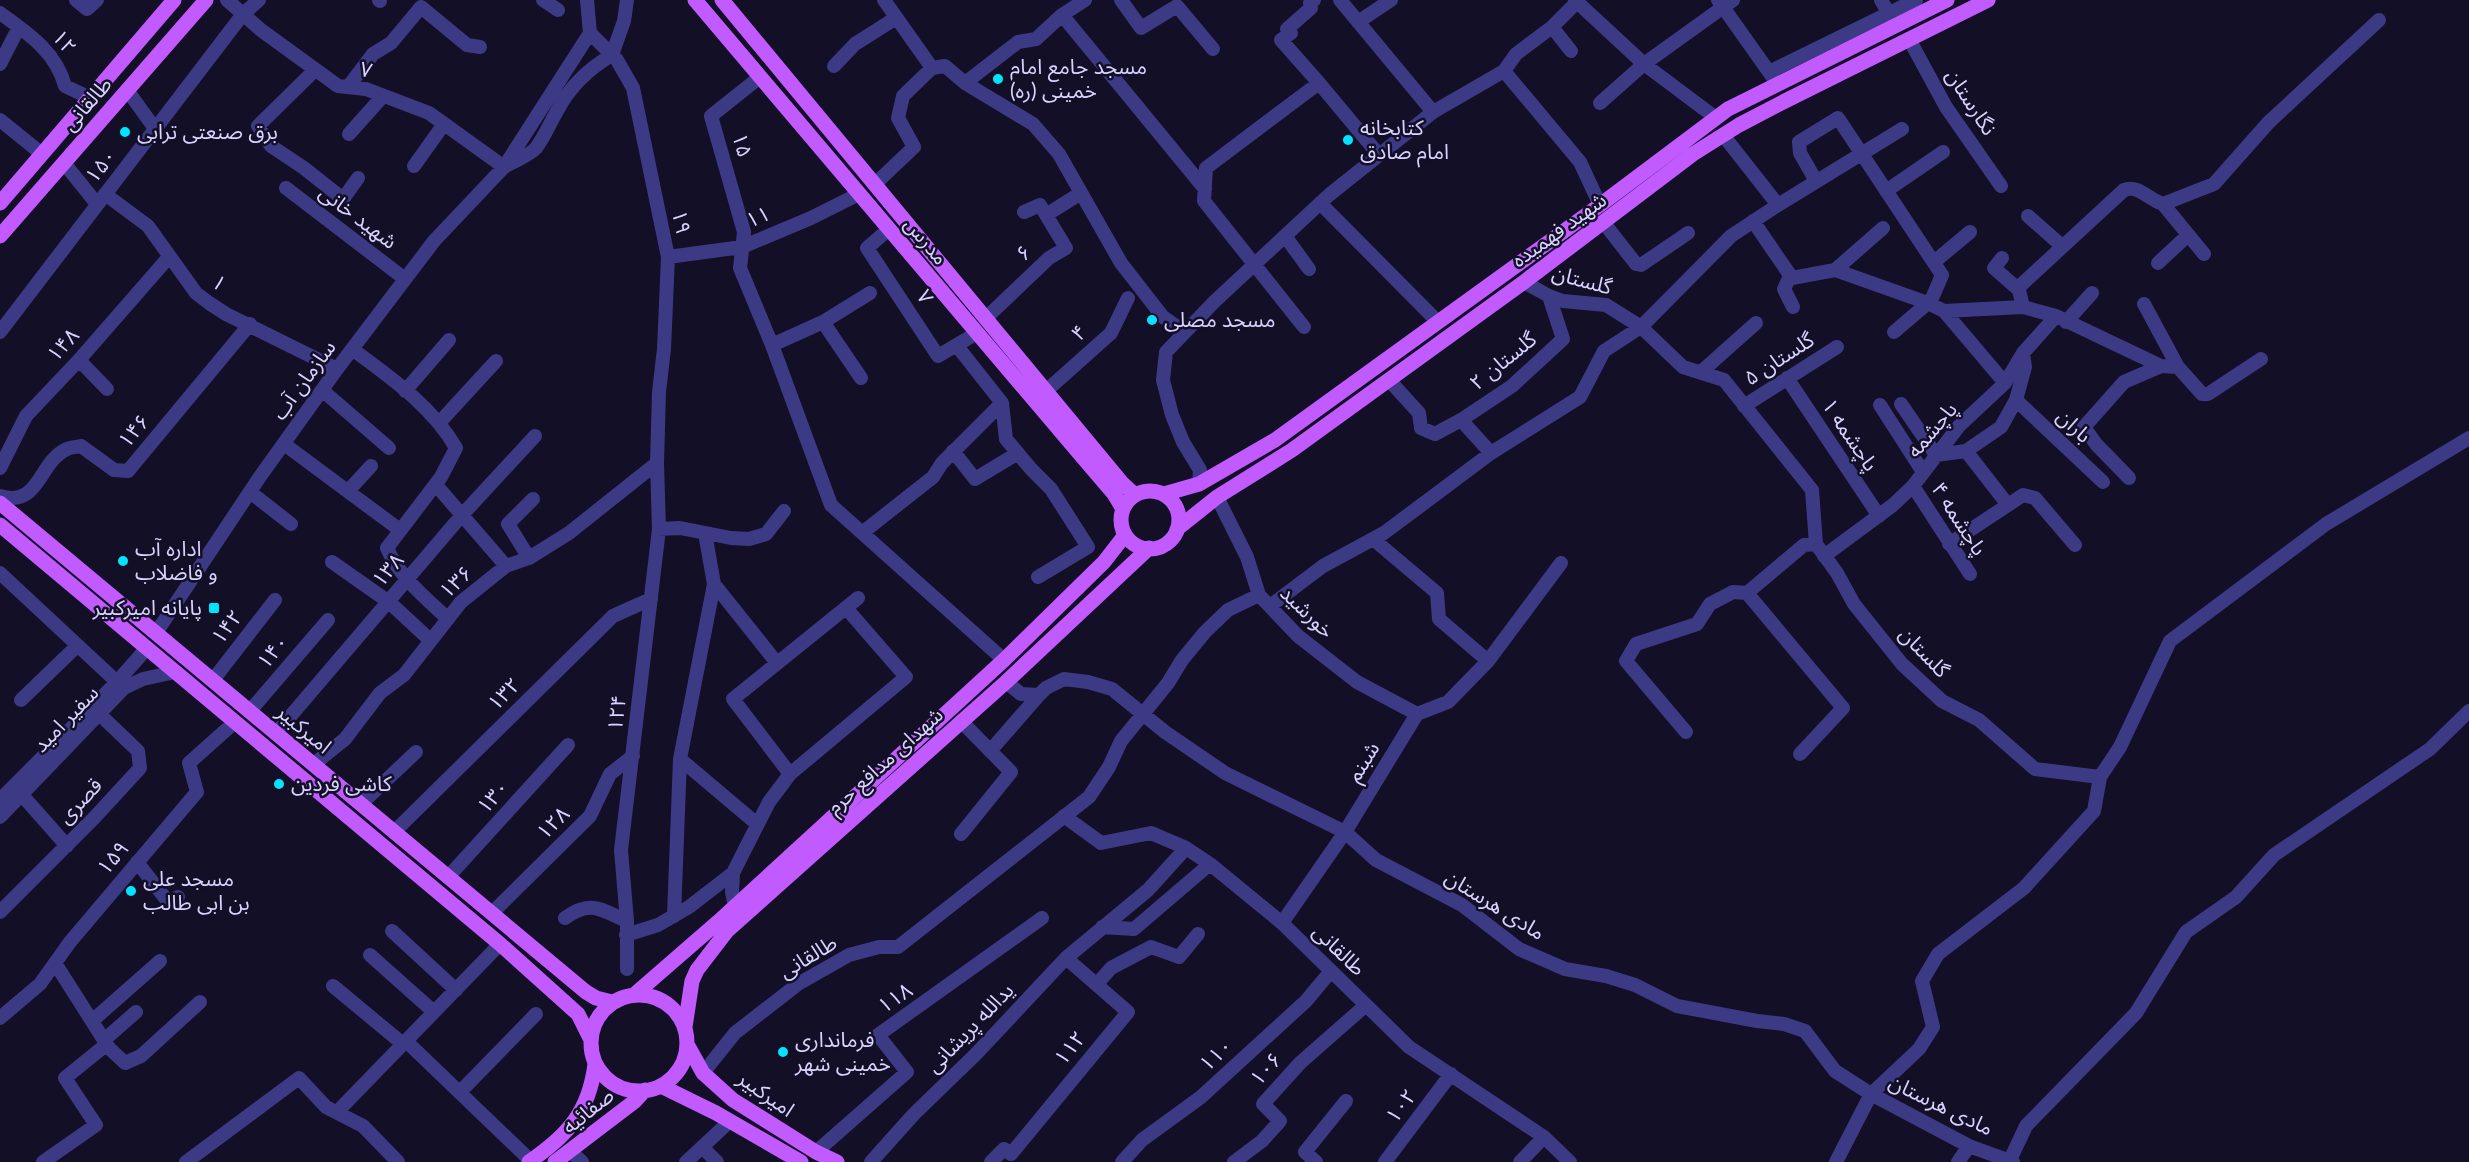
<svg xmlns="http://www.w3.org/2000/svg" width="2469" height="1162" font-family="Lato,'Noto Sans Arabic',sans-serif">
<style>
.lines{fill:none;stroke-linecap:round;stroke-linejoin:round}
.minor{stroke:#3d3a85;stroke-width:14}
.major{stroke:#c25bff;stroke-width:15}
.poi-dot{fill:#00e5ff;stroke:#130f26;stroke-width:2}
.labels{text-anchor:middle;stroke-width:5;stroke-linejoin:round;paint-order:stroke}
.street-label{font-size:21px;fill:#d9d4ff;stroke:#130f26}
.poi-label{font-size:21px;fill:#d9d4ff;stroke:#130f26;text-anchor:start}
</style>
<rect width="100%" height="100%" fill="#130f26"/>
<g class="lines">
<path class="minor" d="M76,0l11,9 10,-9
M227,0l34,30 77,56 28,3 63,24 75,54c10,-6 25,-11 32,-19 9,-12 14,-25 21,-37 13,-25 31,-42 55,-56
M379,0l1,1
M543,0l15,10
M587,0l3,33
M884,0l48,68
M1121,0l20,28 36,-22 36,43
M1314,0l-4,3 1,5 -24,21 4,4 -10,7 38,43
M1340,0l93,112
M1575,0l69,64 72,54
M1718,0l56,79
M1881,0l8,14
M0,13c27,20 56,38 65,73l25,12
M1062,15l143,174
M1358,22l33,-22
M1552,27l19,24
M590,33l27,27 16,28 35,169 -4,92 -5,43 -2,71 2,66 -38,321 6,71v48
M1909,39l37,68 55,79
M612,55l12,-34 3,-21
M0,64l19,-37
M834,66l21,-22 41,-26
M932,68l13,-2 20,17 68,41 26,30 62,109 42,54 22,15
M315,70l-57,56 13,20 33,22 39,31 15,-21
M1504,71l76,91 20,43
M1769,72l147,-72
M760,77l-49,39 33,116 -4,36 32,77 59,160 173,155
M965,83l53,-41 18,-3 26,-24 23,-15
M348,87l25,-33 18,-11 30,-36 46,38 13,2
M127,90l29,40
M1600,103l44,-39 89,-64
M0,120l42,34
M349,134l34,-38
M64,163l33,41
M414,166l30,-42
M1816,181l-16,-28 -1,-11 39,-24 104,157 -12,28
M875,184l39,-37 -16,-29 5,-22 29,-28
M286,188l119,91
M1886,191l57,-39
M105,194l43,32 48,67 13,10 17,11 111,55
M1320,203l118,119
M2163,204l41,50
M1778,205l124,-76
M1046,215l35,-22
M2028,216l34,30
M1753,221l39,57 43,-8 93,33 16,8 79,-4 33,9 105,50 17,1
M1604,223l32,41 5,1 47,-32
M889,229l-22,19 71,108 39,-23
M1285,236l24,33
M668,257l74,-10 69,-29 48,-24
M2002,258l-8,10 25,22
M1934,262l36,-30
M2158,263l29,-27
M1835,270l48,-42
M1790,276l-6,13 9,18
M1524,282l25,14 14,5 43,4 35,22 42,40 41,13 88,110 4,54 21,29 17,31 48,60 40,37 37,19 56,49 65,8 20,-30 50,-106 156,-117 143,-86
M2144,304l34,63 24,27h6l53,-35
M2023,307l-4,-17 2,-5 103,-95c14,-6 25,10 39,14l51,-20 54,-61 111,-103
M1944,311l61,72
M986,318l63,-60 17,-10 -26,-43 -16,7
M823,322l38,56
M2066,322l26,-29
M1304,327l-100,-126 2,-33 113,-85 60,72
M0,332l243,-318 16,-14
M1894,332l34,-29
M772,345l51,-23 47,-29
M957,346l45,57 4,36 25,30 20,20 37,58 -50,30
M352,349c38,28 81,58 104,99l-15,29 -54,71c12,29 39,50 61,71
M79,360l28,29
M1701,372l55,-49
M1787,378l92,138
M1389,380l30,33 2,15 14,6 26,-14 30,33
M322,390l67,58
M405,391l44,-51
M1046,391l65,-58 17,-35
M2016,400l87,82
M1901,404l35,51 30,-4 35,-24 15,-27 9,-33 -2,-14
M1880,405l43,67
M1744,406l93,-59
M1461,420l51,-34 51,-47 -14,-43
M439,423l57,-62
M284,444l116,86
M953,451l22,28 43,-26
M0,468l26,-52 53,-56 90,-103
M2129,478l-33,-34 -12,-17 40,-45 37,-16
M1199,484l1,-14 -17,-28 -11,-27 -9,-35 3,-28 48,-50 115,-107 104,-83 71,-41 12,-17 36,-27 25,-25
M436,485l70,81
M1913,486l57,88
M348,491l23,-25
M250,492l41,32
M0,496c40,12 38,-34 67,-47 4,-2 10,-2 14,-3l33,24 14,1 122,-147
M1217,497l30,60 12,38 39,41 59,46 60,32
M2008,505l15,-10 12,3 40,47
M659,529l21,-1 51,10 18,1 17,-5 18,-23
M862,533l71,-56 9,-14 60,-60
M1373,539l64,54 2,26 49,42
M1949,544l59,-39 -42,-54
M1824,556l69,-51 20,-19 46,-60 46,-43 18,-30 33,-37
M529,558l-21,-34 25,-25
M332,562l57,40 41,38
M0,573l117,109
M714,584l63,79
M1747,593l96,115 -43,46
M1270,606l53,-40 61,-33 107,-80 89,-56 24,-46 37,-24 90,-91 47,-31 -55,-70
M156,633l103,-155 78,-109 97,-128 70,-74 86,-134
M213,680l62,-80
M1006,682l15,12 18,1 7,-7 18,-9 24,3 24,7 53,43 60,41 120,59 31,28 86,45 57,44 46,20 41,7 29,9 42,21 80,15 27,3 21,7 30,40 36,23 98,52 44,16
M21,700l56,-54
M250,711l78,-91
M1417,714l31,-12 40,-41 73,-98
M961,721l50,51 -50,62
M1686,732l-60,-71 10,-17 61,-20 13,-20 23,-12 14,1 57,-48 12,-1
M276,733l186,-218 73,-79
M990,751l49,-56
M680,759l77,65
M314,764l31,-25 35,-46 24,-18 57,-73 45,-36 23,-8 40,-25 88,-70
M790,774l-57,-75 125,-101
M22,795l45,51
M0,800l117,-118 30,-34
M361,804l55,-52
M1064,816l37,27 50,-10 35,15 24,16 72,59 127,124 135,90 26,25
M0,817l124,-129 19,-9 32,-7
M394,832l219,-216 38,-17
M137,862l32,41 9,-6
M448,877l120,-132
M735,907l-3,-15 1,-19 36,-71 21,-28 116,-97 -60,-69
M0,912l95,-95 45,-49 -2,-17 -46,-44
M492,913l98,-97 20,-42 23,-18
M674,916l6,-157 34,-175 -9,-51
M565,918c26,-19 36,-8 62,3
M1282,923l63,-91 72,-118
M1102,927l32,2 76,-65
M392,931l64,59
M626,935l32,-10 31,-18 44,-34
M370,955l64,57
M55,963l54,85 16,15 16,-7 59,-54
M1097,984l14,-16 40,-21 28,10 19,-23
M333,986l70,58
M0,1018l40,-34 30,-42 127,-150 -8,-29 46,-41
M92,1021l68,-60
M104,1040l32,-28
M406,1041l125,120
M703,1073l32,-40 63,-49 51,-29 30,-8h19l191,-150 20,-30 12,-26 47,-58 14,-23 23,-28 23,-22 31,-15
M460,1092l76,-78
M337,1112l163,-168
M702,1147l15,15
M571,1152l11,10
M816,1152l91,-80 -29,-37 164,-117
M2010,1160l16,-34 110,-113 50,-81 50,-35 38,-42 156,-106 39,-38
M43,1162l53,-37 -31,-47 42,-34
M186,1162l113,-84 27,29 37,19 35,36
M686,1162l44,-41
M871,1162l43,-48 62,-60 90,-96 82,-68 38,-42
M991,1162l13,-13 7,5 117,-142 -62,-54
M1122,1162l20,-22 59,-43 105,-96 25,-30
M1234,1162l28,-21 18,-20 -17,-17 37,-41 66,-58
M1316,1162l-11,-10 41,-51
M1385,1162l66,-88
M1520,1162l24,-25
M1836,1162l35,-68 48,-45 14,-22 -11,-46 16,-27 86,-66 70,-77 6,-34
M1958,1162l11,-16"/>
<path class="major" d="M695,0l384,453 35,41 9,15
M722,0l400,483 13,12
M0,203l174,-203
M0,236l206,-236
M1121 520a29 29 0 1 1 58 0a29 29 0 1 1-58 0Z
M1164,494l35,-10 76,-44 325,-235 128,-96 219,-109
M0,503l586,489 10,6 16,4
M0,525l500,419 78,70 12,24
M1177,529l40,-32 75,-47 232,-168 169,-128 46,-29 46,-24 203,-101
M591 1043a48 48 0 1 1 96 0a48 48 0 1 1-96 0Z
M634,995l84,-73 286,-262 100,-98 21,-27
M685,1027l7,-46 5,-11 30,-39 279,-249 143,-134
M687,1044l16,29 30,27 83,52 21,10
M661,1086l55,27 85,49
M529,1162c39,-27 60,-50 66,-98
M555,1162l80,-61 10,-11"/>
</g>
<g class="poi-dot">
<circle cx="998" cy="79" r="6"/>
<circle cx="125" cy="132" r="6"/>
<circle cx="1348" cy="140" r="6"/>
<circle cx="1152" cy="320" r="6"/>
<circle cx="123" cy="561" r="6"/>
<rect x="208" y="602" width="12" height="12" rx="3"/>
<circle cx="279" cy="784" r="6"/>
<circle cx="131" cy="891" r="6"/>
<circle cx="783" cy="1052" r="6"/>
</g>
<g class="labels">
<g class="street-label">
<text transform="translate(64 42) rotate(50)" y="7">۱۲</text>
<text transform="translate(366 70) rotate(12)" y="7">۷</text>
<text transform="translate(1971 102) rotate(57)" y="7">نگارستان</text>
<text transform="translate(87 104) rotate(-49)" y="7">طالقانی</text>
<text transform="translate(742 145) rotate(74)" y="7">۱۵</text>
<text transform="translate(101 166) rotate(-51)" y="7">۱۵۰</text>
<text transform="translate(358 217) rotate(37)" y="7">شهید خانی</text>
<text transform="translate(758 217) rotate(-23)" y="7">۱۱</text>
<text transform="translate(681 222) rotate(78)" y="7">۱۹</text>
<text transform="translate(1559 230) rotate(-36)" y="7">شهید فهمیده</text>
<text transform="translate(926 241) rotate(50)" y="7">مدرس</text>
<text transform="translate(1024 253) rotate(-44)" y="7">۶</text>
<text transform="translate(1582 280) rotate(15)" y="7">گلستان</text>
<text transform="translate(219 283) rotate(38)" y="7">۱</text>
<text transform="translate(925 297) rotate(57)" y="7">۷</text>
<text transform="translate(1079 333) rotate(-42)" y="7">۴</text>
<text transform="translate(63 345) rotate(-48)" y="7">۱۴۸</text>
<text transform="translate(1779 359) rotate(-33)" y="7">گلستان ۵</text>
<text transform="translate(1503 361) rotate(-39)" y="7">گلستان ۲</text>
<text transform="translate(304 380) rotate(-54)" y="7">سازمان آب</text>
<text transform="translate(2074 426) rotate(43)" y="7">باران</text>
<text transform="translate(1932 430) rotate(-50)" y="7">پاچشمه</text>
<text transform="translate(134 431) rotate(-50)" y="7">۱۴۶</text>
<text transform="translate(1850 435) rotate(56)" y="7">پاچشمه ۱</text>
<text transform="translate(1959 519) rotate(57)" y="7">پاچشمه ۴</text>
<text transform="translate(388 570) rotate(-50)" y="7">۱۳۸</text>
<text transform="translate(456 582) rotate(-43)" y="7">۱۳۶</text>
<text transform="translate(1307 612) rotate(44)" y="7">خورشید</text>
<text transform="translate(227 627) rotate(-52)" y="7">۱۴۲</text>
<text transform="translate(273 652) rotate(-49)" y="7">۱۴۰</text>
<text transform="translate(1924 652) rotate(46)" y="7">گلستان</text>
<text transform="translate(504 694) rotate(-45)" y="7">۱۳۲</text>
<text transform="translate(617 713) rotate(-83)" y="7">۱۲۴</text>
<text transform="translate(66 719) rotate(-46)" y="7">سفیر امید</text>
<text transform="translate(304 729) rotate(40)" y="7">امیرکبیر</text>
<text transform="translate(885 761) rotate(-42)" y="7">شهدای مدافع حرم</text>
<text transform="translate(1363 762) rotate(-58)" y="7">شبنم</text>
<text transform="translate(493 797) rotate(-48)" y="7">۱۳۰</text>
<text transform="translate(80 801) rotate(-47)" y="7">قصری</text>
<text transform="translate(553 823) rotate(-45)" y="7">۱۲۸</text>
<text transform="translate(113 858) rotate(-50)" y="7">۱۵۹</text>
<text transform="translate(1495 905) rotate(32)" y="7">مادی هرستان</text>
<text transform="translate(1339 950) rotate(44)" y="7">طالقانی</text>
<text transform="translate(808 957) rotate(-31)" y="7">طالقانی</text>
<text transform="translate(895 998) rotate(-34)" y="7">۱۱۸</text>
<text transform="translate(970 1028) rotate(-46)" y="7">یدالله پریشانی</text>
<text transform="translate(1070 1048) rotate(-51)" y="7">۱۱۲</text>
<text transform="translate(1216 1055) rotate(-43)" y="7">۱۱۰</text>
<text transform="translate(1266 1069) rotate(-48)" y="7">۱۰۶</text>
<text transform="translate(766 1094) rotate(35)" y="7">امیرکبیر</text>
<text transform="translate(1941 1105) rotate(26)" y="7">مادی هرستان</text>
<text transform="translate(1401 1106) rotate(-53)" y="7">۱۰۲</text>
<text transform="translate(588 1111) rotate(-39)" y="7">صفائیه</text>
</g>
<g class="poi-label">
<text x="1010" y="74">مسجد جامع امام<tspan x="1010" dy="24">خمینی (ره)</tspan></text>
<text x="1360" y="135">کتابخانه<tspan x="1360" dy="24">امام صادق</tspan></text>
<text x="137" y="139">برق صنعتی ترابی</text>
<text x="1164" y="327">مسجد مصلی</text>
<text x="135" y="556">اداره آب<tspan x="135" dy="24">و فاضلاب</tspan></text>
<text x="202" y="615" text-anchor="end">پایانه امیرکبیر</text>
<text x="291" y="791">کاشی فردین</text>
<text x="143" y="886">مسجد علی<tspan x="143" dy="24">بن ابی طالب</tspan></text>
<text x="795" y="1047">فرمانداری<tspan x="795" dy="24">خمینی شهر</tspan></text>
</g>
</g>
</svg>
